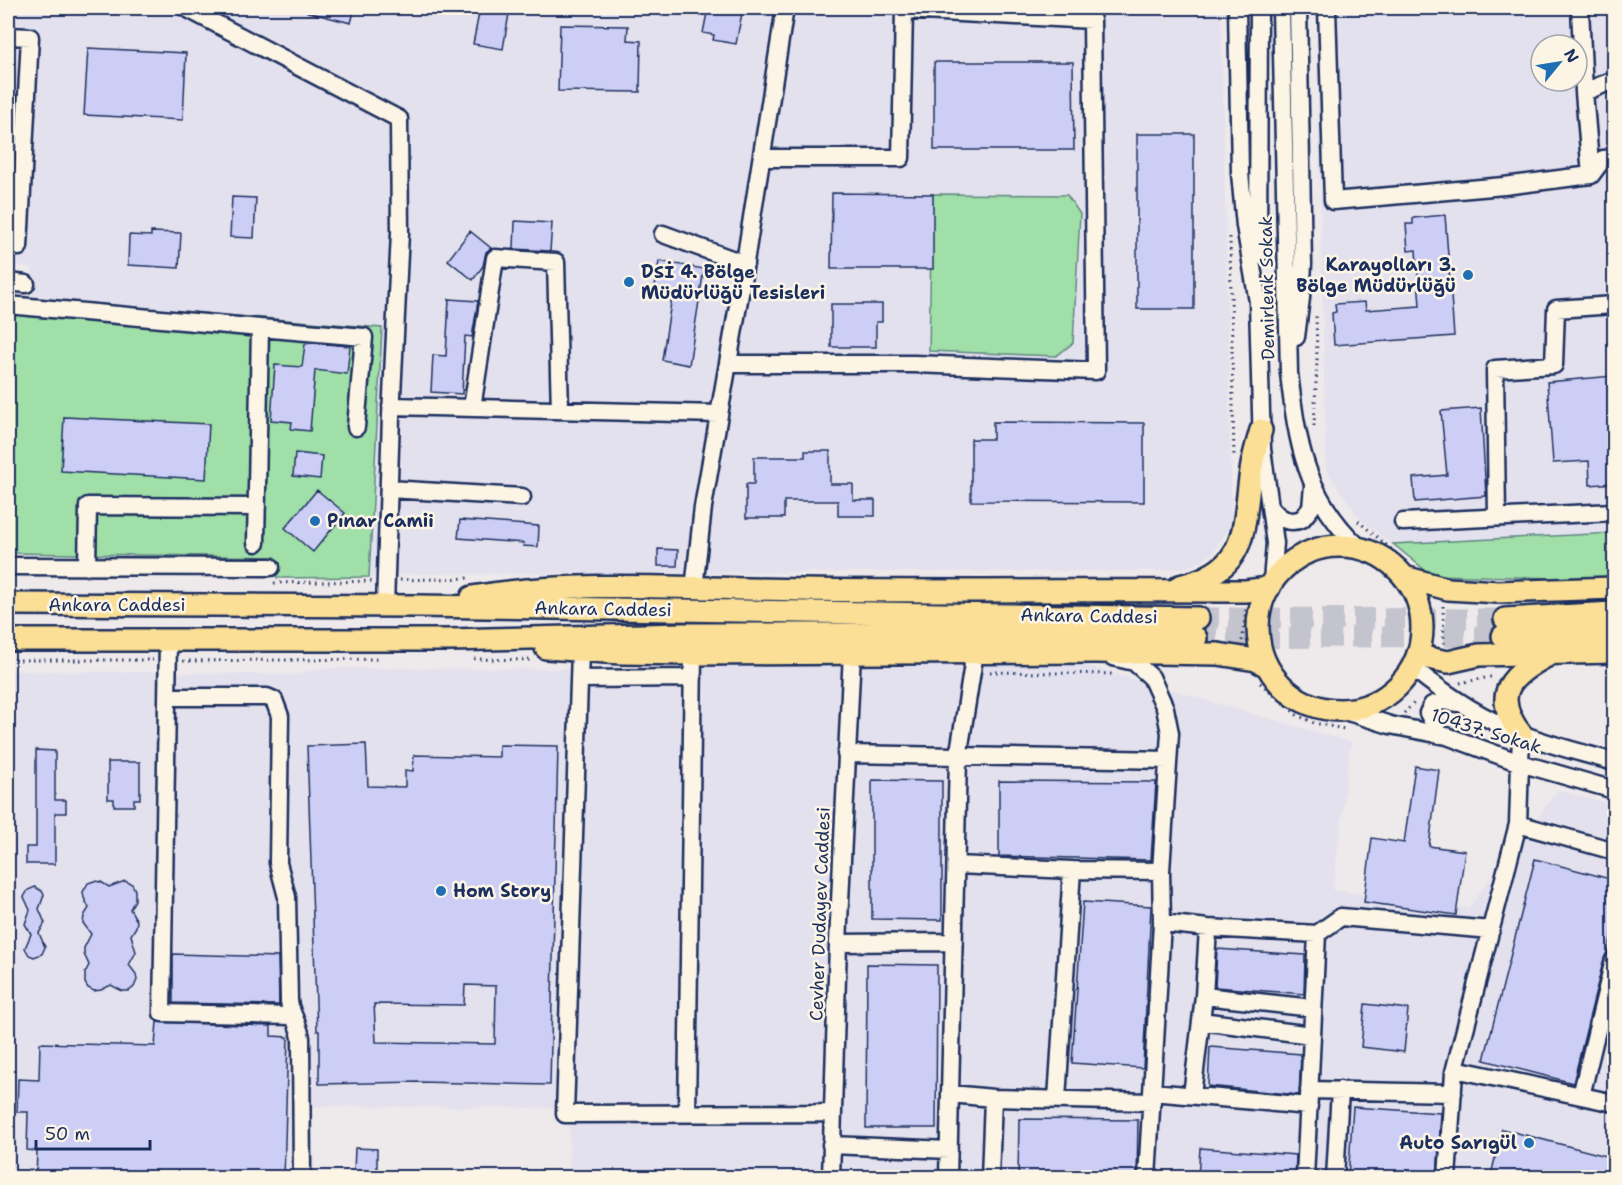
<svg xmlns="http://www.w3.org/2000/svg" width="1622" height="1185" font-family="'Shantell Sans',sans-serif">
<style>
.built{fill:#e4e1ee;fill-rule:evenodd}
.green{fill:#a0dfa7;stroke:#5e8782;stroke-width:1.5}
.building{fill:#cdcef6;stroke:#1b2f5e;stroke-width:1.5;fill-rule:evenodd}
.lines{fill:none;stroke-linecap:round;stroke-linejoin:round}
.major-tunnel{stroke:#c4c4ce;stroke-width:21;stroke-dasharray:21 10;stroke-linecap:butt}
.minor-casing{stroke:#1b2f5e;stroke-width:21}
.major-casing{stroke:#1b2f5e;stroke-width:26}
.path{stroke:#1b2f5e;stroke-width:3;stroke-dasharray:1.5 4.5;stroke-linecap:butt}
.minor{stroke:#fcf5e5;stroke-width:16}
.major{stroke:#fbdf96;stroke-width:21}
.poi-dot{fill:#1f6fb2;stroke:#fcf5e5;stroke-width:2}
.labels{text-anchor:middle;stroke-width:5;stroke-linejoin:round;paint-order:stroke}
.poi-label{font-size:18px;font-weight:bold;fill:#1b2f5e;stroke:#fcf5e5;text-anchor:start}
.street-label{font-size:18px;fill:#1b2f5e;stroke:#fcf5e5}
</style>
<rect width="100%" height="100%" fill="#eee9ea"/>
<filter id="ink" filterUnits="userSpaceOnUse"><feTurbulence type="fractalNoise" baseFrequency=".0167" numOctaves="2"/><feDisplacementMap in="SourceGraphic" scale="12" xChannelSelector="R" yChannelSelector="G"/><feConvolveMatrix kernelMatrix="1 2 1 2 8 2 1 2 1" color-interpolation-filters="sRGB"/></filter>
<g filter="url(#ink)">
<path class="built" d="M8,8h1213l11,516 -19,29 -9,7 -19,8 -25,3 -747,3 -44,3 6,-134 -367,110v-256l24,2v-32l-24,-2z
M1316,8h298v568l-58,2 -125,-3 -71,-56 -34,-49zM1541,45h36v36h-36z
M1071,661l280,81 -18,148 135,18 90,-118 56,15v372h-1046l2,-69 -258,-2 2,71h-306v-506l140,1 146,3 29,-7 266,1z"/>
<path class="green" d="M932,194l135,1 13,19 -7,129 -17,13 -127,-5z
M8,297l374,31 -13,249 -92,1 -1,-21 -268,-4z
M1614,533v43l-58,2 -125,-3 -38,-31z"/>
<path class="building" d="M308,8h47l-4,15 -44,-11z
M480,8h30l-7,41 -30,-5z
M708,8h35l-7,36 -23,-4 1,-5 -11,-2z
M560,25l68,1 -1,14 14,1 -1,51 -82,-1z
M88,48l98,5 -3,67 -99,-5z
M934,62h139l1,88h-140z
M8,95h8l-4,88 -4,-1z
M1137,134h57v175h-57z
M832,193l101,1v75h-102z
M232,197l24,1 -2,40 -24,-1z
M1445,215l9,121 -120,9 -2,-32 4,-1 -1,-8 30,-2 1,8 54,-4 -4,-56 -8,1 -2,-27h7v-6z
M515,221l37,2 -2,28 -36,-2z
M470,231l21,17 -5,4 -3,14 -10,14 -25,-20z
M151,232l30,1 -2,35 -51,-3 1,-30 22,1z
M659,261l45,8 -15,96 -27,-5 10,-64 -18,-3z
M449,299l29,2 -6,36 -7,-1 -3,58 -31,-2 2,-37 13,1z
M831,304h51v18h-6v25h-45z
M312,343l38,3 -3,28 -32,-4 -5,61 -19,-2 1,-7 -21,-2 4,-55 27,2 3,-23z
M1613,376l1,107 -24,2 -1,-24 -36,2 -6,-81z
M1481,408l5,88 -71,6 -2,-24 34,-3 -6,-64z
M64,417l145,7 -3,55 -145,-8z
M993,422l151,1v79l-173,-1v-62h22z
M805,451h25v33h23v16h22v16h-37v-15h-54v17h-38v-34h8v-27h51z
M295,453l27,3 -2,23 -27,-3z
M317,490l28,23 -32,39 -28,-24z
M460,520l79,6 -1,21 -15,-1 1,-3 -66,-5z
M658,549l20,1 -1,16h-19z
M366,744l2,42 37,1v-17l8,1 1,-16 85,2v-12l59,1 -8,339 -131,-3 -100,2v-53h-2l-4,-112 -6,-173zM465,985l31,1 -1,58 -119,-2 -2,-38 90,1z
M36,750l19,1v49h11v13h-11v51h-29v-17h10z
M108,762h32v37h-6v7h-20v-7h-6z
M1415,766l24,4 -10,76 36,5 -9,64 -92,-13 8,-64 32,5z
M872,780l70,1v139l-70,-1z
M999,781l157,1 -5,78 -152,-4z
M1535,859l79,21v47l-6,24 -4,7 -31,125 -89,-23z
M94,881l7,1 8,5 16,-6 7,3 3,6v10l-5,9 7,12 -1,6 -5,8 5,17 -7,13 7,9 1,6 -3,7 -5,4h-7l-11,-6 -10,5 -7,1 -6,-3 -3,-5v-10l4,-8 -5,-11v-6l7,-14 -8,-11 1,-7 5,-8 -5,-10 -1,-6 5,-9z
M35,887l7,4 2,4 -5,14 6,14 -6,10 6,14 -3,7 -8,3 -5,-2 -4,-7 6,-14 -6,-10 5,-14 -6,-13 4,-7z
M1083,902l68,4 -8,162 -71,-5z
M1217,949l88,6 -1,39 -89,-7z
M173,954l105,3 1,48 -106,-2z
M867,964l70,1 -1,163h-70z
M1365,1004l43,5 -4,43 -43,-5z
M157,1022l114,4v10l17,1 -4,141h-248l1,-27 -10,-1 1,-38h-11l1,-33 21,1 1,-37 115,3z
M1210,1047l91,7 -2,41 -91,-9z
M1353,1107l88,6 -4,65h-89z
M1019,1119l119,1 -1,58h-119z
M1502,1129l112,29v20h-115l-8,-3z
M355,1148l22,1v24l-23,-1z
M1200,1148l96,7 -1,23h-97z"/>
<g class="lines">
<path class="major-tunnel" d="M1198,618l307,1
M1196,638l307,-2"/>
<defs>
<path id="minor" d="M186,8l213,111 1,114 -9,183 -6,190
M1237,8l3,165 5,53 13,76 4,147 13,94 -3,39
M1281,8l8,365c8,70 17,127 72,176
M1327,8l6,193 171,-15 87,-11 12,-16 11,-1
M1580,8l4,84 7,83
M8,36l22,1 -11,210h-11
M1584,92l30,-12
M762,158h139l3,-148
M663,234l82,30
M1258,256l1,-248
M8,282l18,2
M8,305l252,23
M1296,337l5,-39 2,-34 -5,-256
M728,364h186l182,7 -4,-351 -188,-10v-2
M391,406l328,8
M472,408l23,-150 61,4 4,148
M389,489l133,8
M1271,508c9,11 17,16 31,11l9,-11 2,-22
M1497,517l-2,-148 59,-4 2,-56 58,-4
M1403,522l211,-10
M256,543l4,-215 104,9 -8,90
M8,566l263,1
M87,567l1,-61 169,1
M694,589l9,-82 37,-213 45,-286
M168,640l-6,373 130,3
M580,651l-15,463 267,-1
M1113,657l21,5 17,15 14,31 5,25 -9,138 1,52 -15,255
M1413,668c33,27 69,51 109,66 30,12 62,19 92,28
M580,679l113,-1
M167,697h100l7,3 6,16 -2,147 9,34 2,104c2,14 10,23 12,37l1,140
M1345,711l45,14 57,11 73,27 94,27
M1440,735l-12,-22 4,-8 11,-4 15,2
M846,754l322,6
M1518,824l96,27
M956,865l116,5 89,1
M1162,923l46,5 109,6 24,-17 150,13
M838,943l116,-1
M1204,996l4,-68
M1201,1021l3,-25 109,12
M1455,1069l159,34
M1309,1090l144,3
M1152,1092l157,14
M951,1094l42,4 159,4
M1192,1095l9,-74 111,14
M1581,1096l33,-136
M1057,1099l15,-229
M687,1114l6,-460
M831,1145l118,5
M831,1178l7,-235 14,-291
M948,1178l10,-420 17,-106
M990,1178l3,-80
M1305,1178l12,-244
M1335,1178l5,-88
M1447,1178l7,-106 64,-248 3,-90"/>
<path id="major" d="M1258 628a82 82 0 1 1 164 0a82 82 0 1 1-164 0Z
M1404,577l44,12 50,3 116,-4
M1180,586c71,-17 62,-57 71,-115 2,-14 6,-27 10,-41
M472,597c109,-18 220,-8 330,-7 148,2 296,0 444,1l23,-3
M8,604l410,2 780,12
M1505,619l109,-6
M1503,636l111,-2
M8,640h442l232,-6h298l216,4
M546,648l75,5 72,1 402,-2 123,2 38,6 11,6
M1418,656l30,6 31,-7 135,-3
M1521,734c-32,-41 -9,-60 30,-80"/>
</defs>
<use href="#minor" class="minor-casing"/>
<use href="#major" class="major-casing"/>
<path class="path" d="M1230,237l4,222
M1314,426l3,-66 -1,-47
M1358,521l45,38
M400,580l71,-2
M274,583l99,-2
M1443,606l1,38
M1242,641l4,-32
M474,659l60,1
M8,660h145
M183,661l195,-2
M990,672l125,2
M1260,683l37,32 17,8 30,6
M1460,683l35,-7
M1404,713l10,-10"/>
<use href="#minor" class="minor"/>
<use href="#major" class="major"/>
</g>
</g>
<g class="poi-dot">
<circle cx="1468" cy="275" r="6"/>
<circle cx="629" cy="282" r="6"/>
<circle cx="315" cy="521" r="6"/>
<circle cx="441" cy="891" r="6"/>
<circle cx="1529" cy="1143" r="6"/>
</g>
<g class="labels">
<g class="poi-label">
<text x="1456" y="271" text-anchor="end">Karayolları 3.<tspan x="1456" dy="21">Bölge Müdürlüğü</tspan></text>
<text x="641" y="278">DSİ 4. Bölge<tspan x="641" dy="21">Müdürlüğü Tesisleri</tspan></text>
<text x="327" y="527">Pınar Camii</text>
<text x="453" y="897">Hom Story</text>
<text x="1517" y="1149" text-anchor="end">Auto Sarıgül</text>
</g>
<g class="street-label">
<text transform="translate(1267 288) rotate(-91)" y="6">Demirlenk Sokak</text>
<text x="117" y="611">Ankara Caddesi</text>
<text transform="translate(603 609) rotate(1)" y="6">Ankara Caddesi</text>
<text transform="translate(1089 616) rotate(1)" y="6">Ankara Caddesi</text>
<text transform="translate(1486 731) rotate(17)" y="6">10437. Sokak</text>
<text transform="translate(820 914) rotate(-88)" y="6">Cevher Dudayev Caddesi</text>
</g>
</g>
<rect width="1622" height="1185" fill="none" stroke="#fcf5e5" stroke-width="30"/>
<rect x="15" y="15" width="1592" height="1155" fill="none" stroke="#1b2f5e" stroke-width="2" filter="url(#ink)"/>
<g transform="translate(1559 63) rotate(60)"><circle r="28" fill="#fcf5e5" stroke="#a2a6af" stroke-width="1.5"/>
<path d="M0-4.5L10 22L0 15L-10 22Z" fill="#1f6fb2"/>
<text y="-9" font-size="16" font-weight="bold" text-anchor="middle" fill="#1b2f5e">N</text>
</g>
<path d="M36 1140v9h114v-9" fill="none" stroke="#1b2f5e" stroke-width="3"/>
<text x="45" y="1140" font-size="18" fill="#1b2f5e" stroke="#fcf5e5" stroke-width="4.5" paint-order="stroke">50 m</text>
</svg>
